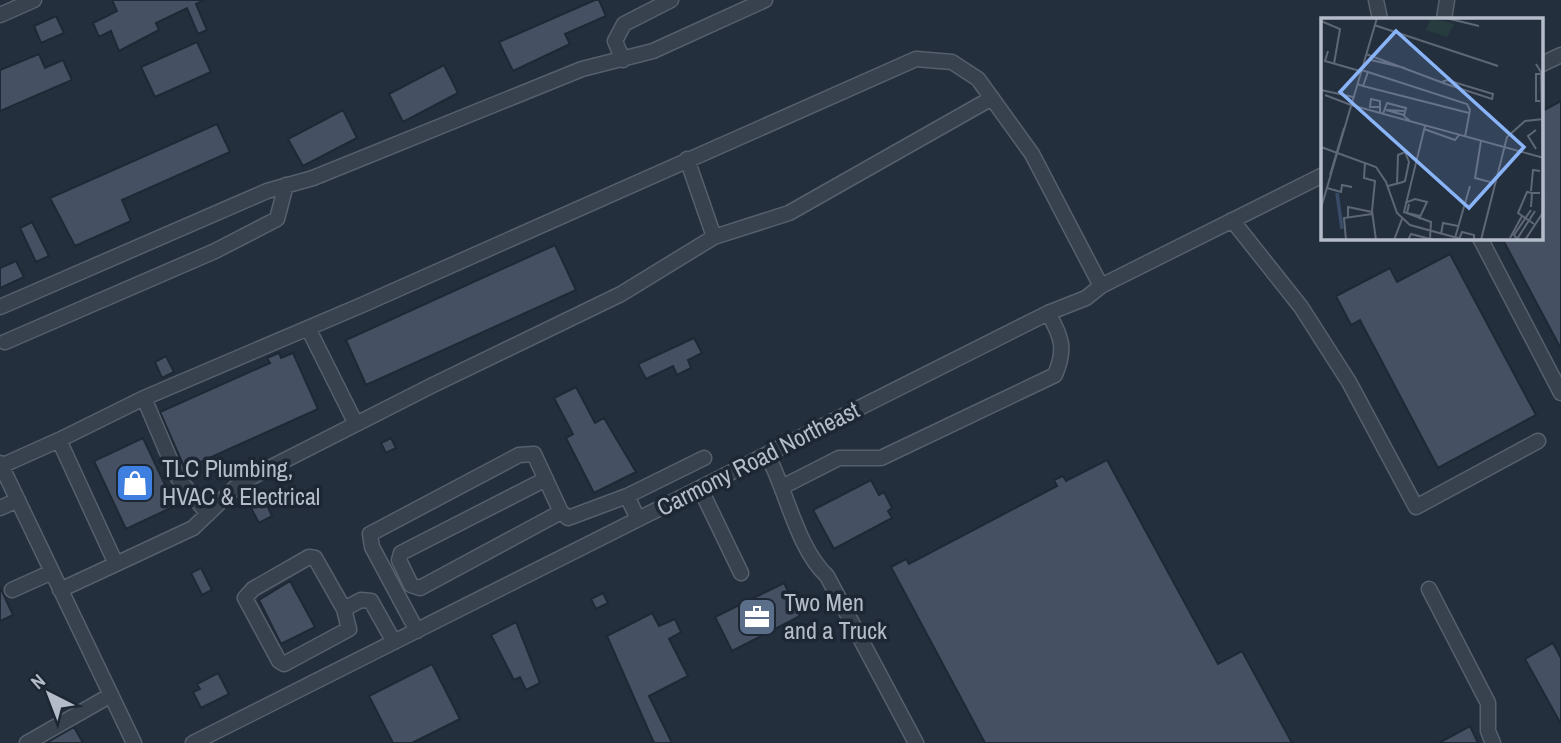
<svg xmlns="http://www.w3.org/2000/svg" width="1561" height="743" font-family="'Archivo Narrow',sans-serif">
<style>
.building{fill:#455162;stroke:#1f2835;stroke-width:2}
.lines{fill:none;stroke-linecap:round;stroke-linejoin:round}
.minor-casing{stroke:#565f6c;stroke-width:17}
.minor{stroke:#38414e;stroke-width:14}
.labels{text-anchor:middle;stroke-width:7;stroke-linejoin:round;paint-order:stroke}
.street-label{font-size:24px;fill:#b4bcc9;stroke:#1d2633}
.poi-label{font-size:24px;fill:#b4bcc9;stroke:#1d2633;text-anchor:start}
.inset-river{fill:none;stroke:#394c67;stroke-width:3.5}
.inset-road{fill:none;stroke:#5e6776;stroke-width:2}
.view{fill:#8ab4f8;fill-opacity:0.15;stroke:#8ab4f8;stroke-width:3.5}
.inset-edge{fill:none;stroke:#b4bcc9;stroke-width:3.5}
</style>
<rect width="100%" height="100%" fill="#242f3e"/>
<path class="building" d="M112,0h92l-8,4 11,26 -9,4 -11,-26 -31,15 3,7 -40,21 -8,-20 -12,6 -6,-14 24,-12z
M595,0h4l7,16 -41,18 5,10 -57,27 -14,-29z
M56,16l8,17 -23,10 -7,-17z
M197,42l14,30 -56,25 -14,-30z
M39,54l6,14 18,-8 9,20 -72,31v-41z
M444,65l14,28 -55,29 -14,-28z
M1561,101v248l-59,-111h40v-127z
M343,110l14,28 -54,28 -15,-27z
M217,124l13,28 -108,48 9,21 -56,25 -25,-48z
M32,222l17,34 -13,6 -16,-34z
M555,245l21,45 -210,95 -20,-45z
M1450,254l86,161 -98,53 -78,-148 -9,5 -15,-29 54,-28 7,14z
M16,261l8,16 -24,11v-20z
M694,338l8,15 -14,7 3,8 -14,7 -4,-9 -27,13 -8,-15z
M279,353l2,5 12,-5 25,56 -133,60 -25,-57 110,-49 -3,-5z
M166,356l8,16 -12,6 -7,-16z
M576,387l19,36 9,-5 32,54 -42,21 -28,-55 7,-4 -19,-36z
M143,438l32,68 -49,23 -32,-68z
M391,438l5,10 -10,5 -5,-10z
M1107,460l111,204 24,-13 50,92h-307l-94,-176 15,-8 3,5 148,-78 -3,-6 9,-4 3,5z
M871,480l8,15 5,-3 8,16 -4,3 4,7 -58,31 -21,-39z
M264,499l8,17 -13,7 -9,-17z
M201,568l11,22 -10,5 -11,-22z
M290,581l25,46 -34,17 -22,-44z
M784,583l16,33 -68,35 -17,-34z
M0,587l13,28 -13,6z
M603,593l5,10 -12,6 -5,-10z
M652,613l7,13 16,-7 6,13 -12,7 19,37 -39,20 23,47h-18l-47,-107z
M516,622l24,61 -14,7 -6,-13 -6,3 -23,-45z
M1553,643l8,15v66l-36,-65z
M432,664l28,55 -48,24h-19l-24,-47z
M218,673l11,21 -28,14 -8,-16 7,-3 -3,-5z
M1470,726l8,17h-39z
M74,727l9,16h-37z"/>
<g class="lines">
<defs>
<path id="minor" d="M1376,0l4,19
M0,15l34,-15
M1444,19l3,-19
M623,60l-8,-19 9,-17 47,-24
M1542,64l19,-9
M687,159l27,78
M1232,220l69,87 48,75 67,125 122,-66
M1480,238l81,155
M0,307l267,-116 46,-13 269,-109 71,-18 112,-51
M308,328l48,96
M5,342l210,-91 62,-32 9,-34
M144,398l34,80 30,36
M59,440l85,-42 218,-93 554,-246 36,3 26,17 54,75 69,132
M767,454c20,38 30,94 60,122l89,167
M0,463l134,280
M1,466l58,-26 57,124 -56,26
M546,479l-145,74 -2,7 12,25 9,3 141,-76
M784,486l55,-28h42l174,-83c11,-26 7,-38 -7,-62
M700,488l41,85
M627,496l77,-38
M0,508l18,-8
M116,564l77,-36 47,-45 193,-98 188,-91 93,-57 75,-24 203,-115
M1429,589l59,114v28l5,12
M12,590l40,-18
M344,609l5,20 -65,35 -5,-3 -34,-63 8,-9 56,-32 6,1 29,51 17,-9 10,1 23,41
M417,631l-45,-84 -2,-13 149,-79 15,-1 27,58 7,6 59,-22 11,23
M27,743l84,-48
M193,743l855,-430 38,-15 15,-12 222,-111"/>
</defs>
<use href="#minor" class="minor-casing"/>
<use href="#minor" class="minor"/>
</g>
<defs>
<symbol id="shop-square" viewBox="-11 -11 22 22"><rect x="-9" y="-9" width="18" height="18" rx="4" fill="#3f7fe0" stroke="#1d2633"/><path d="M-5-2.5h2.3a2.7 3.5 0 0 1 5.4 0H5L5.5 6h-11ZM-1.5-2.5h3a1.5 2.3 0 0 0-3 0Z" fill="#fff"/></symbol>
<symbol id="office-square" viewBox="-11 -11 22 22"><rect x="-9" y="-9" width="18" height="18" rx="4" fill="#5c6f8a" stroke="#1d2633"/><path d="M-6-3h4V-5.5h4V-3h4V5H-6ZM-1-4.5V-3h2v-1.5ZM-6 0V1H6V0Z" fill="#fff"/></symbol>
</defs>
<g fill-rule="evenodd">
<use href="#shop-square" x="113" y="461" width="44" height="44"/>
<use href="#office-square" x="735" y="595" width="44" height="44"/>
</g>
<g class="labels">
<g class="street-label">
<text transform="translate(758 459) rotate(-27)" y="8">Carmony Road Northeast</text>
</g>
<g class="poi-label">
<text x="162" y="477">TLC Plumbing,<tspan x="162" dy="28">HVAC &amp; Electrical</tspan></text>
<text x="784" y="611">Two Men<tspan x="784" dy="28">and a Truck</tspan></text>
</g>
</g>
<g transform="translate(1321 18)">
<rect width="222" height="222" fill="#242f3e"/>
<path d="M110,0l23,6 -7,13 -21,-7z" fill="#263c3f"/>
<path class="inset-river" d="M16,175l5,36"/>
<path class="inset-road" d="M125,0l33,8M0,3l19,8 -6,35M53,7l124,41M7,33l-3,10 35,10M45,36l80,30 46,15 1,-5 -46,-14 -5,2M50,42l34,8M215,46l5,8 3,135M47,54l99,32 3,6 -5,27M36,66l6,2 5,-14 -7,-2M42,68l106,27M0,72l32,7M4,77l26,10M219,83h-4v-27h5M30,87l193,53M58,89h-9l1,-8 9,2v12M62,96l4,-11 19,5 -2,8 6,5M83,97l-18,-5 18,1M104,108l-21,86 27,10 -1,17M103,111l31,11 4,-5M160,123l-6,37 15,4M0,129l55,20 10,15 11,31 13,12 55,15M215,131l-8,-13 8,-6M44,145l-1,15 11,3 -3,30 4,29M9,157l14,-47M67,168l15,-4 2,-1 4,-19 -4,-10 -7,3 -1,29M6,170l14,4 1,-7 10,2M210,173l2,-21 7,1M211,175l-5,-1 -9,21 16,11M84,185l10,-4 12,3 -8,17M88,186l-2,9 13,3M210,189l1,-14h8M0,190l56,-190M210,192l-17,25 3,4 18,-28M27,199v-10l24,5M120,216l2,-11 15,3M134,220l15,-52M189,220l12,-22M138,221l3,-7 12,3v4M25,222l-2,-22 28,-4M73,222l8,-21M87,222l3,-6 23,6M160,222l26,-103 18,-16 19,-2M204,222l19,-29"/>
<path class="view" d="M75,13l128,116 -55,61 -129,-116z"/>
<rect width="222" height="222" class="inset-edge"/>
</g>
<g transform="translate(49 694) rotate(318)" stroke="#1d2633" stroke-width="5" paint-order="stroke">
<path d="M0-5L12 26L0 18L-12 26Z" fill="#b4bcc9"/>
<text y="-10" font-size="19" font-weight="bold" text-anchor="middle" fill="#b4bcc9">N</text>
</g>
</svg>
